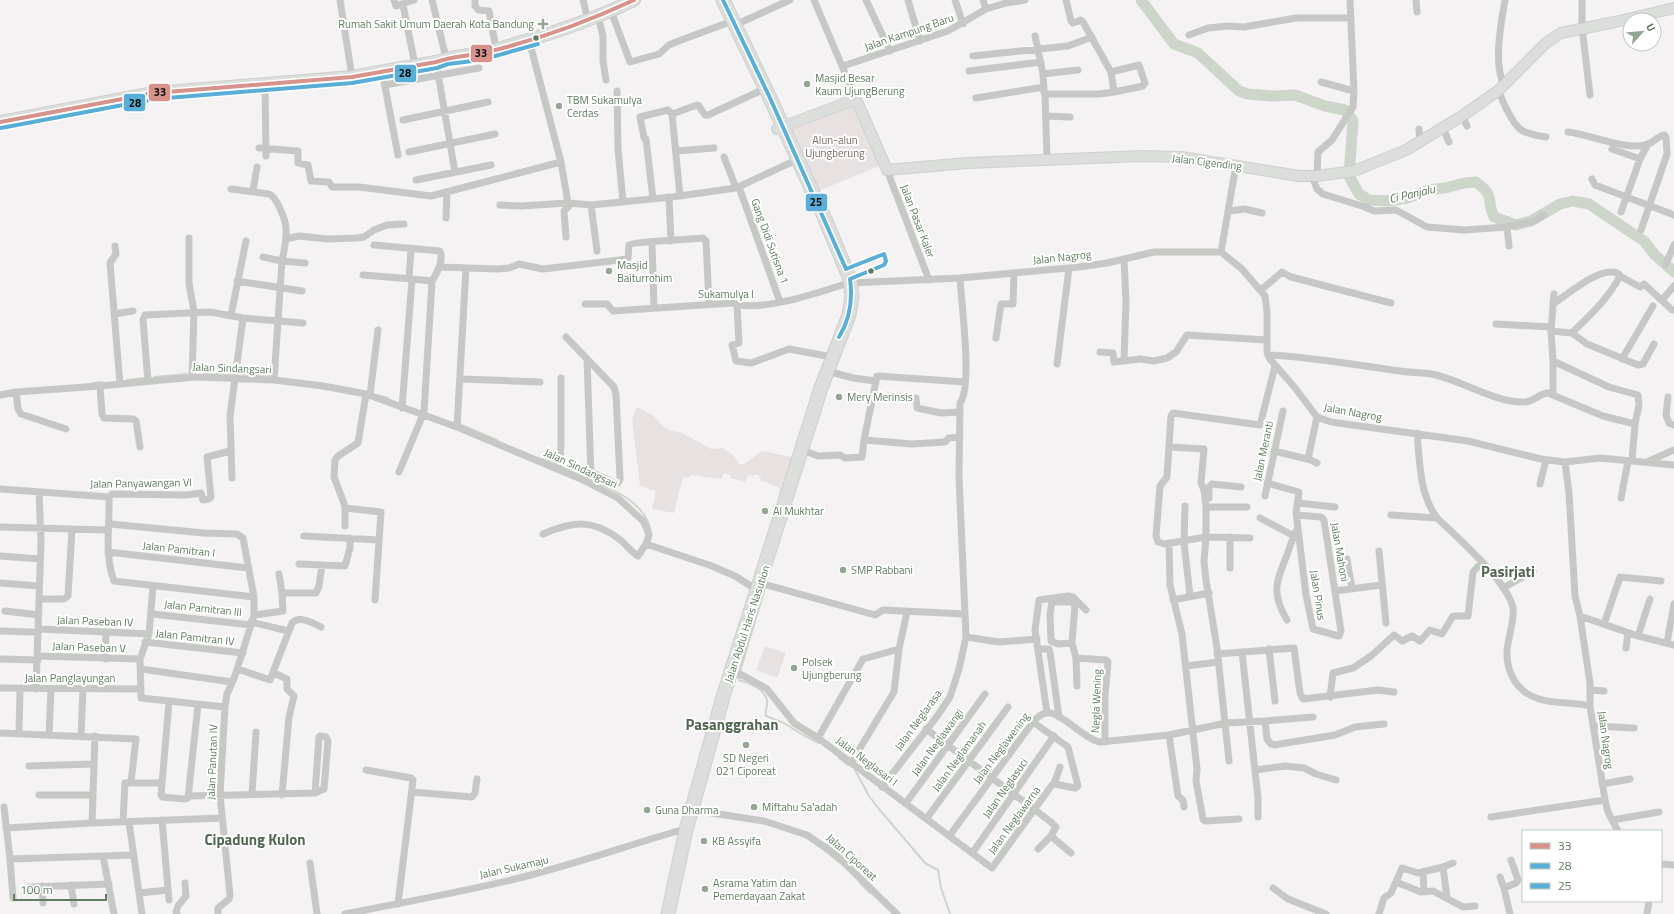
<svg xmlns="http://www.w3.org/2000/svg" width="1674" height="914" font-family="'Titillium Web',sans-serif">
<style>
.green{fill:#e7e2e1}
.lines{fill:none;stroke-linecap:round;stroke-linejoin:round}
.stream{stroke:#ced5cb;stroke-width:2}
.river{stroke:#ced5cb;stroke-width:11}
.secondary-casing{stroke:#cfd0cf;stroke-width:12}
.primary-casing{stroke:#cfcfce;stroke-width:14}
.highway-casing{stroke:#cfcfce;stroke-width:15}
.street{stroke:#c6c8c6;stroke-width:7}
.secondary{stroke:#dcdedc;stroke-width:10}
.primary{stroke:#dcdedc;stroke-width:12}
.highway{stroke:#dcdedc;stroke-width:13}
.bus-1-casing{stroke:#fff;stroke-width:7}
.bus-2-casing{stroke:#fff;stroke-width:7}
.bus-3-casing{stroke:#fff;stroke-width:7}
.bus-1{stroke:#d7928b;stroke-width:4}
.bus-2{stroke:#59aed8;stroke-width:4}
.bus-3{stroke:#5baed8;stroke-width:4}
.poi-dot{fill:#94a594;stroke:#fff;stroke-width:1.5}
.bus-dot{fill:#607c61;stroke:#fff;stroke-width:1.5}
.labels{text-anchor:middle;stroke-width:4;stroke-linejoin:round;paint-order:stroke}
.poi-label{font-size:11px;fill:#607c61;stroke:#fff;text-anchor:start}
.street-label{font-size:11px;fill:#607c61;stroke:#fff}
.park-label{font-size:11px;fill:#796b62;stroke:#fff}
.water-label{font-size:12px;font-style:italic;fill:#5e785a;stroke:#fff}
.district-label{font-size:15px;font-weight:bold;fill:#526752;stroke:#fff}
.line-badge{stroke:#fff;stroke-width:1.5}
.pale-badge-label{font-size:11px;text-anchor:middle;font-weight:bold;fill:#111}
</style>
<rect width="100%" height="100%" fill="#f4f2f3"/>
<path class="green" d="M853,103l29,62 -66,27 -28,-63z
M637,407l17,9 7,9 9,5 12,3 29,16 12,-1 12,9 4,7h5l18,-13 34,7 -14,40 -4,-1 2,-9 -20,-8 1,-4 -6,-2 -2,2 -4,-1 -4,7 -14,-4 -1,-3 -6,-2 -3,6 -31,-4 -1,3 -6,-1 -9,36 -22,-4 4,-18 -16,-5 -8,-67z
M765,646l21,7 -9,25 -21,-8z"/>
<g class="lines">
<path class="stream" d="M204,374h30
M238,374l35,2
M154,377l33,-3
M127,380l17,-2
M93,383l9,-1
M377,395l11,3
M459,424l38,16
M542,459c14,4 27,11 40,17 26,11 65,25 69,57
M765,588l-24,80 -2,12c10,3 25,8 28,20 1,5 -2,11 -1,16l18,7 19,12 16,8
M839,758l9,7
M855,770l14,26 10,13 46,54 13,7 3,18 9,26
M830,855l9,7
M860,883l10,10"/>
<path class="river" d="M1141,0l33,44 24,9 41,38 9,3 24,2 23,-1 30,11 20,4 8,11 -4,55 10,18 10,6 20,1 18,-3 22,-8 16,-2 19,-5 12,-1c21,16 9,16 18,35l22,8 15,-4 29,-17 13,-3 16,3 55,37 11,14 19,17"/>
<defs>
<path id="secondary" d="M777,129l79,-30 31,71 80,-7 176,-7 38,1 118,19h18l37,-5 52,-21 56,-34 37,-26 47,-47 15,-10 54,-11 59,-14"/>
<path id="primary" d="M0,122l154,-29 198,-16 84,-15c17,-7 34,-6 51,-10 50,-14 100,-29 147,-52"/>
<path id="highway" d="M668,914l18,-84 37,-133 98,-309 28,-73 3,-19 -2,-17 -25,-60 -55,-121 -47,-98"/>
</defs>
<use href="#secondary" class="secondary-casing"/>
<use href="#primary" class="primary-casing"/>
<use href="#highway" class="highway-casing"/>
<path class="street" d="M340,0l12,77
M394,0l2,6 18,-6
M432,0l14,58
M475,0v6l3,4 11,1 7,38
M583,0l5,20
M814,0l42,99
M866,0l24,51
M908,0l12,41
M955,0l8,24
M983,0l3,9
M1416,0l1,12
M1582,0v27l8,68
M403,5l12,60
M611,11l19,51 29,-8 10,-9 7,-3 51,-19
M598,16l5,20v25l3,19
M735,25l55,-25
M1189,35l19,-7 20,-2 16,1 52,-9h54
M1035,36l8,38 1,18
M529,40l32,122 7,41 23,2 81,-8 64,-9 56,-26
M973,56l95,-10 24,-9
M436,62l19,110
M843,66l105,-35 38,-22 20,-6 19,-3
M382,71l16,84
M969,71l72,-9
M1111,72l28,-7 6,18 -2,3 -29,6
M1043,74l35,-4
M1321,82l33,9
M265,84l1,72
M390,84l89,-16
M1504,85c-11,-22 -3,-61 1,-85
M1499,90c2,10 13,32 21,39 6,5 19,7 26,8
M617,91l1,58 5,53
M976,98l68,-11
M1046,116l24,1
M1462,116l5,10
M403,120l85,-18
M1443,128l6,14
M1419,129l1,14
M1568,132c20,2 62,20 80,12 6,-2 10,-8 16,-9l2,2 1,17 -26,76
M259,148l39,3v12l10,2 3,16 18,1 3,5h27l72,9 130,-34
M1612,149l28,10
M676,151l38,-3
M409,152l86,-18
M724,157l12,31
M1047,159l-2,-65h54l15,-2 -3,-20 -28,-50 -2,-2 -8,3 -2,-2 -5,-21
M887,170l42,110
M1312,176l5,13 6,5 39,12 12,5 22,-1 31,17 37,3 43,-3 27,-6 10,-6
M1317,176l1,-24 14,-12 21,-33 1,-16 -4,-91
M1592,179l3,6 79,30
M416,180l75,-15
M739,187l41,115
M231,189l38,5c8,3 17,27 17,35 1,10 -2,22 -4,32l-19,-4
M253,191l4,-24
M680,196l-8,-82 25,-9 2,1 6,9h3l52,-24
M669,197l2,44
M653,199l-7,-60 -2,-1 -4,-21 28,-7 4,4
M500,205l21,1 47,-3
M591,205l6,46
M1229,211l16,-2 17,4
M1621,212l19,-53 8,-15
M446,218l1,-25
M1507,227l2,19
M566,237l-2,-26 7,-7
M189,238v45l5,29 -2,65
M286,239l13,-3 29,3 29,-1 7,-1 10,-7 13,-5 17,-1
M652,243l2,65
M374,245l66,6c4,10 -3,22 -8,30l-8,131 -25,60
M115,246l1,8 -6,9 10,121
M1221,252l15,-87
M1666,264l8,-19
M440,267l57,2 12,-1 10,-4 24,5 85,-10 1,-14c2,-3 64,-6 74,-7l3,3 3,63
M363,275l49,4 -10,129
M1620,276l20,11 4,-3 28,26h2
M409,278l2,-28
M412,279l20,2
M237,281l65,10
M851,283l109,-5 119,-11 28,-4 47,-11h67l21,17 23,27 2,16v40l3,7 26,30 21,28 14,5 137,19 73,18 24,3 35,-4 74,7
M1261,290l21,-18 9,5 100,26
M1554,294l-3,37 2,30 56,26 29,8 1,10 -4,19 -3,36
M1662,300l12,-14
M585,304h22l6,7 119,-8c26,10 86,-10 113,-19
M1553,304c15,-10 49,-40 66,-30l1,2c-12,23 -30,39 -48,57
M737,305l2,38 -7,2 4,16 15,2 38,-14 43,8
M114,314l19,-3
M231,315l15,-74
M1496,324l55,3
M1551,331l21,2 15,11 51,21 5,-1 11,-20
M566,337l48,50 2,8 4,84 -2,4h-4l-23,-11
M996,338l5,-34h12l1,-31
M1100,352l13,1 1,9 26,-3 14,2 13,-3 9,-6 11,-17 79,5
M1268,355c44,2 88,10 132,16 12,2 25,1 36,4 28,7 59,27 87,27 10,1 16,-9 25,-9l55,23 32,8
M587,359l4,117
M1622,359l31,-53
M1124,361l2,-60 -2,-41
M1553,361v33
M1057,364l12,-96
M827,371l26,7 23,3 -12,59 48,4 33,-2 4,-4 11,-1
M461,379l79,3
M274,380l8,-119 23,2
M148,381l-5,-61 2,-5 65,-3 33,6 60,5
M876,381l1,-5 88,6
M100,386l2,28 2,4 29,1 3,2 4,26
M16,392l2,17 3,5 45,15
M0,395l16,-3 84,-6 95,-9 79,3 49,6 43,8 91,33 124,52 37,19 25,23 3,6 3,8 -3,9 -8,12c-7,-4 -12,-12 -19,-17 -26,-20 -46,-18 -76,-5
M370,395l8,-65
M889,396l27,2 1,10 24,5 19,-1
M1668,397l-2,18 3,8 5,2
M457,427l9,-159
M1417,433c3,30 2,60 20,85 20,19 71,64 76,90 2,9 -5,31 -6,42 -1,23 10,42 32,49 16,5 35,3 51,7l15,94 3,12 10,19
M1170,447l34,2 -3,34 3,7 2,17v30l44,1
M802,450l16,6 22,-1 5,3 17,-1 2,-17
M1274,451l37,9 6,3
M1308,459l9,-42
M1649,461l25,-11
M1565,462l4,31 6,103 5,20 10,67v23
M559,469l2,-24v-67
M232,478l-2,-62 13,-98
M1267,483l32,9 -3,20 10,83 7,34 26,7 2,-5 -17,-111 -3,-3 -24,-2
M1540,484l6,-24
M0,489l109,8 3,-3 75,1 14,-2 2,7 6,-1 2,-2 -4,-40 23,-6
M1265,496l18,-85
M109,497c1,28 -5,57 5,84l140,16
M1209,498v-11l3,-3 29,3
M1621,498l7,-37
M1298,503l37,4
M1185,506l-1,36 6,54
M1206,507h41
M345,508l36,4 -6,88
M1391,515l46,3
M1260,518l34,18
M110,524l94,9 33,1 6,4 11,59v18l-19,61 -8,18 -2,13 -5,88 10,100 -1,4 -11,9v6
M345,526v-20l-11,-29 1,-17 3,-4 20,-13 8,-49
M0,527l108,3
M304,536l75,4
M1169,543l1,42 12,49 15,135 -1,12 7,38 2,2 34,-2
M646,544l66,22 23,10 22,14
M1379,551l7,72
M108,552l140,16
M0,556l40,3
M1347,559l5,30
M299,564l46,2 5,-18v-10
M1230,568v-31
M279,574l3,19
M0,583l39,3
M760,583l115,32 8,-5 81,4
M153,586l-4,48 -9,25 1,39 84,9
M1503,588l30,-17
M1335,591l46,-6
M39,599h25l4,-3 4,-67
M1173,600l36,-7
M5,611l34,4
M152,614l99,11
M254,615l29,-4 -1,-18h34l3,-7 3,-21
M1580,616l58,20 36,9
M1287,620c-16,-27 -11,-38 0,-65 3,-9 6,-18 10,-26
M251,622l37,9
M1604,624l16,-47 41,4
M39,629l110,5
M0,631l32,1
M1638,636l12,-37
M966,637l33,5 38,-3
M145,642l98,11
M1072,643l-14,1 -7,-3 -1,-27 2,-12h19l4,3 -3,38 4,15 30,2 2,2 -3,34v46
M1667,643l7,-39
M1626,648l2,-15
M1042,649h7l1,3 9,65
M1269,649l6,52
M1242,652l16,146v19
M1217,654l77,-6 6,45 3,6 75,-9 16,2
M38,656l102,3
M1076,658l1,28
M0,659l38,1
M105,659l1,-27
M1186,666l32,-4
M141,669l91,13
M238,669l32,11 22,-57c8,-8 20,0 29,4
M731,672l11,3 25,14 27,34 24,15 174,130 60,-83 3,-1 20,4 3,-2 -10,-39 -35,-25
M274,673l13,6v10l7,7 -5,21 -7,78
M0,688l141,1
M36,689l5,-147 -2,-50
M1590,690l14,1
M1330,697l3,-24 20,-5 18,-12 23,-21 8,6 10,-5 8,5 10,-11 12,4 11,-18h15l5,-44 8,-9
M169,702l-8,93 1,2 23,2 3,-1 10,-93
M1047,713l-12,-83 4,-30 29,-4 5,1 13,13
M1265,721l48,-4
M1594,726l40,2
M926,729l125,93 5,5 -5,9 20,17
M0,733l136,6 -5,43
M19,734l1,-45
M49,735l2,-46
M1169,735l9,61 5,4 1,7
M81,736l2,-47
M95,736l-3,87 130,-5
M818,738l45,-79 36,-10
M1229,761l-12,-113 -11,-68 -2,-18 2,-25 -41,7 -7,-2 -2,-6 4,-50 7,-9 4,-61 2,-3 87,12 15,-59
M851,763l43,-71 5,-43 8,-37
M29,766l64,-2
M366,770l45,8 2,2 -15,124
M1255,770l30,-4 19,2 12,6 20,6
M1054,784l6,-17
M1602,784l28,-5
M882,787l56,-72 12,-18 9,-28 7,-32 -7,-160 1,-74c13,-17 1,-101 0,-125
M412,792l60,5 3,-4 2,-14
M252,794l4,-62
M39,795h54
M189,796l126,-3 9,-4 4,-48 -2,-4 -6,-1 -1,1 -4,56
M906,803l79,-109
M4,807l6,52 93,-3 11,58
M692,810l72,11 43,14 29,20 61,59
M1491,817l114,-17
M927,818l81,-111
M162,820l7,80
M1612,820l47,-8
M123,822l2,-39h37
M129,822l13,92
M6,828l86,-5
M950,835l83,-113c4,-4 7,-8 13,-9 14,-3 37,26 54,29l69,-7 57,-12 39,-2 2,18 4,5 3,1 61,-10 20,-8 29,-3
M1038,849l13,-13
M973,852l81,-116
M104,856l29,-1
M10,859l3,39
M310,863l7,51
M1661,864l13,1
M1443,867l4,31
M1423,873l1,18
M1500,877l4,11 6,26
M1396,882l25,10 12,-1 30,16 12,-1
M71,885l3,19
M42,886l1,17
M31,887l78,-3
M1273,888l15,11 38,15
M1504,888l12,-5 2,-3 -7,-20
M139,893l29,-3
M177,914l-1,-2 2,-6 8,-10 -1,-13
M345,914c55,-11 111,-21 166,-34 55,-13 109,-32 163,-48l12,-2
M1379,914l5,-16 7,-5 11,-25 16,5 25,-6 10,-4
M1647,914l2,-13"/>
<use href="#secondary" class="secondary"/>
<use href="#primary" class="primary"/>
<use href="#highway" class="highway"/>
<defs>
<path id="bus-1" d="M0,122l154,-29 198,-16 84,-15c17,-6 34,-6 51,-10 50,-12 100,-30 147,-52"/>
<path id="bus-2" d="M1,128l154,-29 197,-16 85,-15 11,-4 33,-4 57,-16"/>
<path id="bus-3" d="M723,0l47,98 76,171 38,-15 2,7 -2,4 -34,14c3,21 0,40 -11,58"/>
</defs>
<use href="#bus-1" class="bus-1-casing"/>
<use href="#bus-2" class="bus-2-casing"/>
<use href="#bus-3" class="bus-3-casing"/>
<use href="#bus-1" class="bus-1"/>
<use href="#bus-2" class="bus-2"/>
<use href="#bus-3" class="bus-3"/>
</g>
<g class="poi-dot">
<path d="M541 18h4v4h4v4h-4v4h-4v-4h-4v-4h4z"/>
<circle cx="807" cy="84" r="4"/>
<circle cx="559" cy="106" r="4"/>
<circle cx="609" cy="271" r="4"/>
<circle cx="839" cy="397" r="4"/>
<circle cx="765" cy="511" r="4"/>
<circle cx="843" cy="570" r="4"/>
<circle cx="794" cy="668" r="4"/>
<circle cx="746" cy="745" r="4"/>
<circle cx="754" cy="807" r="4"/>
<circle cx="647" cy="810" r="4"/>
<circle cx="704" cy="841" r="4"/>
<circle cx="705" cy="889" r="4"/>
</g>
<g class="bus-dot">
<circle cx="536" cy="38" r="3.5"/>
<circle cx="871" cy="271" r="3.5"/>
</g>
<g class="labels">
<g class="poi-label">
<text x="534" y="28" text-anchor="end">Rumah Sakit Umum Daerah Kota Bandung</text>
<text x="815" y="82">Masjid Besar<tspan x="815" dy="13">Kaum UjungBerung</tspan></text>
<text x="567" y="104">TBM Sukamulya<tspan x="567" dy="13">Cerdas</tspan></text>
<text x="617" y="269">Masjid<tspan x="617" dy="13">Baiturrohim</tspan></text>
<text x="847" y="401">Mery Merinsis</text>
<text x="773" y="515">Al Mukhtar</text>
<text x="851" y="574">SMP Rabbani</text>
<text x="802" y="666">Polsek<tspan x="802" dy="13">Ujungberung</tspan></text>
<text x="746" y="762" text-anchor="middle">SD Negeri<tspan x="746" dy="13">021 Ciporeat</tspan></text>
<text x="762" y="811">Miftahu Sa'adah</text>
<text x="655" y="814">Guna Dharma</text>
<text x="712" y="845">KB Assyifa</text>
<text x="713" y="887">Asrama Yatim dan<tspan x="713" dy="13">Pemerdayaan Zakat</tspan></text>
</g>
<g class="street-label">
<text transform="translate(909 32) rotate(-19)" y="4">Jalan Kampung Baru</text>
<text transform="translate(1207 162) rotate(7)" y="4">Jalan Cigending</text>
<text transform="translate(918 221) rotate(69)" y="4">Jalan Pasar Kaler</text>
<text transform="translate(770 241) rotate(70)" y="4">Gang Didi Sutisna 1</text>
<text transform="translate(1062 257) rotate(-6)" y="4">Jalan Nagrog</text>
<text x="726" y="298">Sukamulya I</text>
<text transform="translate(232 368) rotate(2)" y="4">Jalan Sindangsari</text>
<text transform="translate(1353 412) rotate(10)" y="4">Jalan Nagrog</text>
<text transform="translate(1263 451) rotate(-78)" y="4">Jalan Meranti</text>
<text transform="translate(581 468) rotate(25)" y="4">Jalan Sindangsari</text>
<text transform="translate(141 483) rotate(-1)" y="4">Jalan Panyawangan VI</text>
<text transform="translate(179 549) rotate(6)" y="4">Jalan Pamitran I</text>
<text transform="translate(1340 552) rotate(80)" y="4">Jalan Mahoni</text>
<text transform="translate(1318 595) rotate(81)" y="4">Jalan Pinus</text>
<text transform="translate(203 608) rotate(6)" y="4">Jalan Pamitran III</text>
<text transform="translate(95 621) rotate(2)" y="4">Jalan Paseban IV</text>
<text transform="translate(747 624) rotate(-72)" y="4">Jalan Abdul Haris Nasution</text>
<text transform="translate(195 637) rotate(6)" y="4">Jalan Pamitran IV</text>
<text transform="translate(89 647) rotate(2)" y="4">Jalan Paseban V</text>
<text x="70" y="682">Jalan Panglayungan</text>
<text transform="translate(1096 701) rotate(-88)" y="4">Negla Wening</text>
<text transform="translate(918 720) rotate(-54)" y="4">Jalan Neglarasa</text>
<text transform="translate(1606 740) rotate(82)" y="4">Jalan Nagrog</text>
<text transform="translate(937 742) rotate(-54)" y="4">Jalan Neglawangi</text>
<text transform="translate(1001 748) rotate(-53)" y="4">Jalan Neglawening</text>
<text transform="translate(959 756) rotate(-54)" y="4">Jalan Neglamanah</text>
<text transform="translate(867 761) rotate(37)" y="4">Jalan Neglasari I</text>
<text transform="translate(212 762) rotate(-88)" y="4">Jalan Panutan IV</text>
<text transform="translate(1005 788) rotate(-55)" y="4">Jalan Neglasuci</text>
<text transform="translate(1014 820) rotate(-54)" y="4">Jalan Neglawarna</text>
<text transform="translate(852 857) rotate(42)" y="4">Jalan Ciporeat</text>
<text transform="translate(514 867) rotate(-13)" y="4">Jalan Sukamaju</text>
</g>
<g class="park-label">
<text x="835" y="144">Alun-alun<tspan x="835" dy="13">Ujungberung</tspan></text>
</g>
<g class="water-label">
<text transform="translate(1412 194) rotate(-13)" y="4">Ci Panjalu</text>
</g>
<g class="district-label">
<text x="1508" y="577">Pasirjati</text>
<text x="732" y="730">Pasanggrahan</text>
<text x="255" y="845">Cipadung Kulon</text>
</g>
</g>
<g class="line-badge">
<rect x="470" y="44" width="23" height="19" rx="4" fill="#d7928b"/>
<rect x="394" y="64" width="23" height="19" rx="4" fill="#59aed8"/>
<rect x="148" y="83" width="23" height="19" rx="4" fill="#d7928b"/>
<rect x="123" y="93" width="23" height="19" rx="4" fill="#59aed8"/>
<rect x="805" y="193" width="23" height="19" rx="4" fill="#5baed8"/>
</g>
<g class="pale-badge-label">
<text x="481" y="57">33</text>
<text x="405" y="77">28</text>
<text x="160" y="96">33</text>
<text x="135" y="107">28</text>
<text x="816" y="206">25</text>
</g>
<rect x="1522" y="830" width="140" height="72" fill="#ffffff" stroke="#bfcbc0"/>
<rect x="1530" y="843" width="20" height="6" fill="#d7928b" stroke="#bfcbc0"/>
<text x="1558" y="850" font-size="12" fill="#607c61">33</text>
<rect x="1530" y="863" width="20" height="6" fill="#59aed8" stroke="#bfcbc0"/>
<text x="1558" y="870" font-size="12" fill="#607c61">28</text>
<rect x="1530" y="883" width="20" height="6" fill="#5baed8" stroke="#bfcbc0"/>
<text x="1558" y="890" font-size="12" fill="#607c61">25</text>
<g transform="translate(1642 32) rotate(63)"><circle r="19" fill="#ffffff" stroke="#bfcbc0"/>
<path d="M0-3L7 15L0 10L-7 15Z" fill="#94a594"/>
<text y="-6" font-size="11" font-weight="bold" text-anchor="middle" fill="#607c61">U</text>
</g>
<path d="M14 894v6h92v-6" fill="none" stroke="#607c61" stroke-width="2"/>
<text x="20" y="894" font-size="12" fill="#607c61" stroke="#ffffff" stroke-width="3" paint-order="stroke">100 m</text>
</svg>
